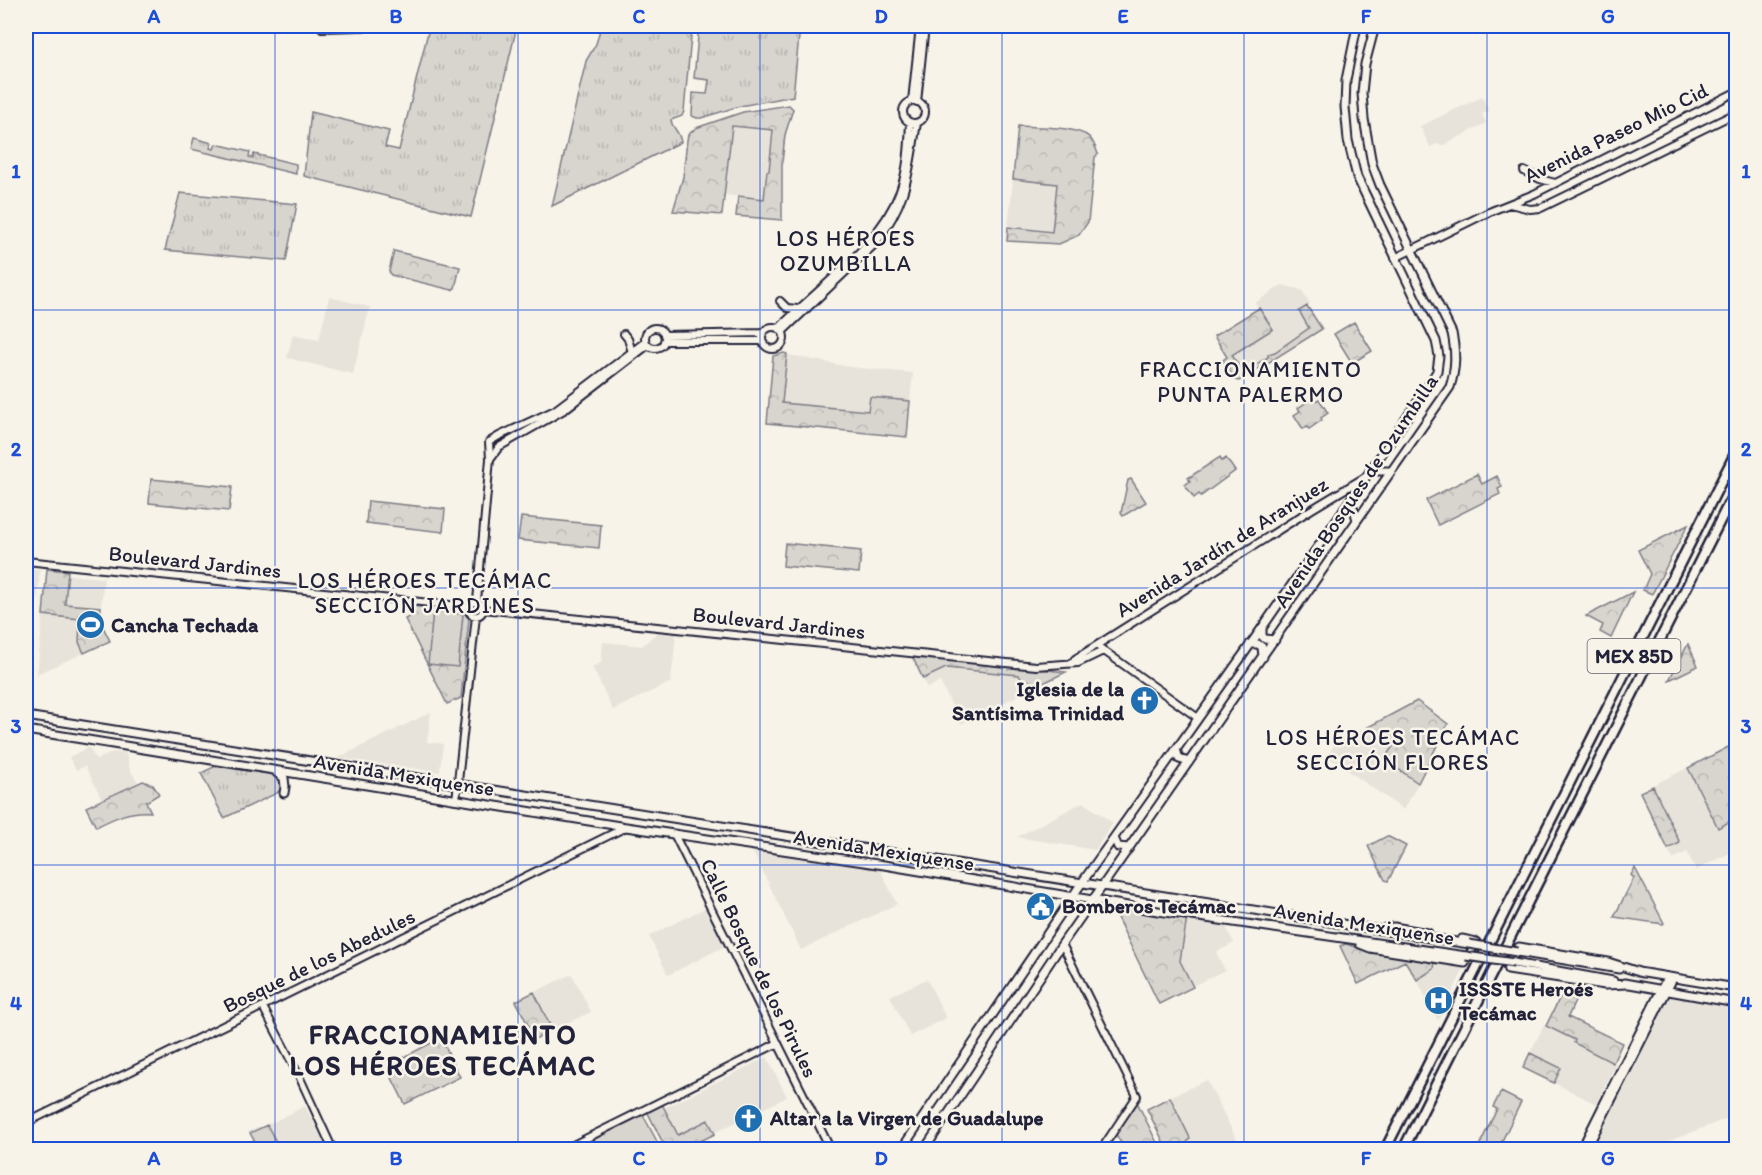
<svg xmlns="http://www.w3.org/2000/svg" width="1762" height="1175" font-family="Itim,sans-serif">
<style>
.built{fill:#e7e3db}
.grass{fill:url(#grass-tufts);stroke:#7d7c85;stroke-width:1.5}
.park{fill:url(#park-crowns);stroke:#7d7c85;stroke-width:1.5}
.garden{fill:#d8d5cf;stroke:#7d7c85;stroke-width:1.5}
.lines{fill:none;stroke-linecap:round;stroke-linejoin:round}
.tertiary-casing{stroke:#22223b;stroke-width:10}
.secondary-casing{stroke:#22223b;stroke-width:11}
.motorway-casing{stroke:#22223b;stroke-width:13}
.tertiary{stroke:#f7f3e8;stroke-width:6}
.secondary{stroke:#f7f3e8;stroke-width:7}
.motorway{stroke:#f7f3e8;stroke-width:8}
.secondary-bridge-casing{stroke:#22223b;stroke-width:11;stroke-linecap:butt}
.secondary-bridge{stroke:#f7f3e8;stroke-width:7}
.grid{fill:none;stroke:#1d4ed8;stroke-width:1.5;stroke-opacity:0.55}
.labels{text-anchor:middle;stroke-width:5;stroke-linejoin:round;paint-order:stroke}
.shield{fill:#f7f3e8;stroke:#62616f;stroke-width:1.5}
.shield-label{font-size:20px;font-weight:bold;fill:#22223b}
.street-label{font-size:21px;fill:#22223b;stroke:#f7f3e8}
.poi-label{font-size:21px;font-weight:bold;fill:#22223b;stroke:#f7f3e8;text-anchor:start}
.neighbourhood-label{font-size:22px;letter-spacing:1.5px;fill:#22223b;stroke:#f7f3e8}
.district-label{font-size:27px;font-weight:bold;letter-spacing:1.5px;fill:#22223b;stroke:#f7f3e8}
.neatline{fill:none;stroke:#1d4ed8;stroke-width:2}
.grid-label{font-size:20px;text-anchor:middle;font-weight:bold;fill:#1d4ed8}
</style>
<defs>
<pattern id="grass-tufts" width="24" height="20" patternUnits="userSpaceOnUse" patternTransform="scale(1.5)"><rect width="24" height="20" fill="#d8d5cf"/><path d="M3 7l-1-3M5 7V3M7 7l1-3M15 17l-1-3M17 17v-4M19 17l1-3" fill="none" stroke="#b9b7b3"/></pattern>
<pattern id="park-crowns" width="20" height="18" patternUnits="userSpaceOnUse" patternTransform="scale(1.5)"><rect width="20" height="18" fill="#d8d5cf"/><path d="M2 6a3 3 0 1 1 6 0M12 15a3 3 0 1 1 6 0" fill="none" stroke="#b9b7b3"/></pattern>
</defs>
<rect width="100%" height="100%" fill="#f7f3e8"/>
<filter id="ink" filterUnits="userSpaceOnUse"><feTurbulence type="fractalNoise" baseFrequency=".0167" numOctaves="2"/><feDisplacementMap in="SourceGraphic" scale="12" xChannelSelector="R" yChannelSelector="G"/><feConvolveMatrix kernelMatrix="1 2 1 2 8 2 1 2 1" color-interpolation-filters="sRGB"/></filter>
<g filter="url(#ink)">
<path class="built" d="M1482,97l7,14 -7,3 4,9 -44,23 -5,-2 -7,3 -10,-21z
M732,126l41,4 -4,41h-2l-3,28 -39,-4z
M1013,179l44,5 -5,48 -44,-5z
M1282,285l20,5 8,14 -11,8 11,16 -35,24h-4l-3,5 -25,16 -12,-18 41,-26 -17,-26z
M329,297l41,10 -17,67 -66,-16 6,-24 26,6z
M789,355l61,12 63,6 -3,28 -40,-4 -2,14 -86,-8 5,-47z
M26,569l14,1 -5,51 -9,-1z
M68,575l36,3 -3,29 -36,-3z
M43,615l37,4 -1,23 5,11 -47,21z
M658,632l18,2 -5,48 -58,28 -21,-43 9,-4 2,-21 39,4z
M945,668l74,7 8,16 -66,33 -21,-42 -13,6 -4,-9z
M431,712l-4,30 16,2 -3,28 -102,-14z
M1368,727l26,18 -10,14 34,24 -14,27 -77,-54 9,-14z
M89,747l7,13 18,-8 12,1 4,17 8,12 -36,17 -17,-33 -9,4 -7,-13z
M1687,768l30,60 19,-9v31l-40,20 -9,-18 -14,7 -5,-9 13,-7 -28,-58z
M1083,802l30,21 -18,27 -78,-13z
M752,850l128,19 17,35 -96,46z
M705,908l20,38 -57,29 -19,-39z
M1187,919l38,6 9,18 -18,9 9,18 -32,16 -13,-25z
M1435,961l31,4 -28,56 -21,-41 16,-12z
M572,974l19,38 -39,18 -18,-38z
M927,979l19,39 -36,18 -20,-40z
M1669,993l67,10v112l-87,34 -56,1z
M1544,1025l31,15 -1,3 42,21 -20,40 -42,-21 7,-15 -31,-15z
M767,1057l20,40 -73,36 -6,-12 -30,14 -14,-27z
M1207,1080l31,62 -16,7h-33l-3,-5 4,-6 -20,-41z
M305,1106l20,38 -12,5h-33l-13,-24z"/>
<path class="grass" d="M482,26h35l-46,191 -167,-41 7,-64 78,19 -4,16 14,3 30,-122z
M601,26h91l-8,85 -2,5 -11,4c0,7 8,10 10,22l-129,64 34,-145 10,-17z
M699,26h101l-7,70 -53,10 -39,12h-4l-5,-2 1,-23 14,1 2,-14 -15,-2z
M194,138l18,5 -2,5 4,1 2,-5 34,8 -1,5 4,1 1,-4 42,10v10l-105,-25z
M180,193l117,11 -11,57 -121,-11z
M216,766l59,9 7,6v7l-5,5 -53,25 -23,-45z"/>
<path class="park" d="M789,105l4,4 -8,26 -3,28v57l-46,-4 2,-20 26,3 3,-28h2l4,-41 -41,-4 -10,89 -49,-4 10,-34 4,-37 1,-5 8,-7 47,-16z
M1018,126c18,1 58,0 71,11 5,5 7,11 9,17l-3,3 -7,65 -9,13 -20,9 -52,-3 1,-14 44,5 5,-48 -44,-5z
M394,251l66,16 -5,21 -3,2 -61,-15 -2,-4z
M1307,306l15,23 -83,52 -4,-1 -12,-20 4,-3 -13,-21 45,-28 14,21 -41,26 11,18 25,-16v-3l7,-2 34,-24 -10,-17z
M1354,322l18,29 -20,12 -18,-29z
M784,353l3,1 -5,49 86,8 2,-14 40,4 -3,36 -140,-14 6,-67z
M1313,398l2,3 4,-2 9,14 -7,5 1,2 -13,9 -2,-2 -4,2 -9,-14 6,-4 -2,-3z
M1220,457l2,4 4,-3 9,13 -34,25 -2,-2 -5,4 -9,-13 5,-4 -2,-3z
M1477,474l5,10 15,-8 5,11 -4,2 2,5 -62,31 -12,-25z
M151,479l81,8 -3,24 -80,-8z
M1131,479l15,23 -23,14 -2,-3 7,-33z
M368,501l77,8 -2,23 -77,-9z
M521,517l80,8 -2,23 -81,-8z
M1688,525l-36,69 -9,-4 7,-16 -12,-24z
M785,543l76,8 -2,22 -76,-7z
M47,569l21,2 -3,33 36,3 -1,14 10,20 -26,12 -5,-11 1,-23 -37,-4z
M1633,592l-22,46 -11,-6 3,-7 -17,-9z
M410,606l52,4 7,9 -8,79 -14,6 -42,-85 9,-5z
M1688,644l10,22 -29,14z
M912,656l154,16 -39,19 -8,-16 -73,-7 -23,11z
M1417,701l31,23 -30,59 -34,-24 10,-14 -26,-18z
M1736,743v75l-18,10 -30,-60z
M143,781l10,4 6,9 -13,8 5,10c-21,-2 -37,6 -55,15l-10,-20z
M1653,786l27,57 -12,6 -28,-57z
M1387,836l19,10 -18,35 -3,-1 -17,-34z
M1635,868l29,55 -1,1 -49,-7 20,-39 -3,-3z
M1111,905l76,13 -7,43 13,26 -34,17z
M1346,944l22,7 67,10 -1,8 -17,11 -12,-19 -47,23 -18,-38z
M534,992l18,38 -17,9 -19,-38z
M1560,997l16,2 -8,18 54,26 -9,20 -39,-20 1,-3 -29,-14z
M441,1038l19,39 -55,27 -14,-28 16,-8 -5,-10z
M1530,1053l31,15 -7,15 -31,-15z
M1501,1092l20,10 -23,47 -21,1 20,-41 -4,-2z
M1170,1097l20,41 -4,6 3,5h-22l-20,-40z
M1137,1102l23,47h-36l-8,-15z
M662,1104l16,31 30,-15 7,14 -31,15h-18l-19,-38z
M267,1125l13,24h-21l-9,-16z"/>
<path class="garden" d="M433,611l30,3 -5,53 -30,-3z
M643,1115l18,34h-89z"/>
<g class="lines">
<defs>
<path id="tertiary" d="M323,26l-1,2 74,-2
M912,101l8,-75
M903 112a11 11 0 1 1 22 0a11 11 0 1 1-22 0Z
M917,102l8,-76
M1524,171l16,8 15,4
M1510,204l20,5 11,-1 195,-95
M1395,258l94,-46 45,-18 202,-102
M780,301l7,7 11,1
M762 338a11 11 0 1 1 22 0a11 11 0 1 1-22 0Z
M779,328c41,-42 100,-81 121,-137 8,-22 9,-46 10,-69
M645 338a10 10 0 1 1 20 0a10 10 0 1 1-20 0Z
M782,332l94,-89c33,-45 32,-68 41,-120
M624,334l4,5 4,13
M664,335l99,-2
M664,341h98
M490,459l9,-12 65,-37 84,-65
M26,561l443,46
M477,601l13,-142 -1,-17 10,-6 56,-26 90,-68
M469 609a7 7 0 1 1 14 0a7 7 0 1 1-14 0Z
M483,609l553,57 42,-3 25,-12
M1100,648l98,70
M1071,664l4,-5 237,-150 53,-32
M456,800l20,-184
M674,834l157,316
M1062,944l75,152 -36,54
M263,1007l36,69 34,74
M26,1123l600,-296
M563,1150l215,-107"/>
<path id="secondary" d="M1371,471h20
M1344,508l10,1 3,11
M1262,628v8l3,3 10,1
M1250,644h8l4,3 1,10
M26,716l1443,228
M26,730l600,97 258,38 274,46 308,45
M1176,749l3,10 10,3
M277,773l7,5 1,9 -1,6
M1114,838l4,9 11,1
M1385,928l9,-1 34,6
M1360,944l10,4 95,15 11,-21 -14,-3
M1517,952l102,17
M1514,963l99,18
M1638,972l98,16
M1624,983l112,20
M1627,984l-22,1 -97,-15 -1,-3 9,-18 3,-2 89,15 34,11
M1590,1142l83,-164
M901,1150l180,-266 181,-256 161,-234 14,-23 2,-15 -3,-15 -79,-164 -9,-37 -3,-33 1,-27 11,-54
M924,1150l138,-206 388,-557c6,-19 6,-34 2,-54l-72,-148 -8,-21 -8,-45 -2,-26 3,-29 10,-38
M1581,1150l86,-172"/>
<path id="motorway" d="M1385,1150l351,-698
M1403,1150l333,-661"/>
</defs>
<use href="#tertiary" class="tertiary-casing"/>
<use href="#secondary" class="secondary-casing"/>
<use href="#motorway" class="motorway-casing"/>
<use href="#tertiary" class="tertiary"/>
<use href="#secondary" class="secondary"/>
<use href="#motorway" class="motorway"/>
<defs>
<path id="secondary-bridge" d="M1469,944l48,8
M1466,956l48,7"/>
</defs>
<use href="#secondary-bridge" class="secondary-bridge-casing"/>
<use href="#secondary-bridge" class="secondary-bridge"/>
</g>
</g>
<path class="grid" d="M275,26v1124M518,26v1124M760,26v1124M1002,26v1124M1244,26v1124M1487,26v1124M26,310h1710M26,588h1710M26,865h1710"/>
<defs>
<symbol id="stadium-disc" viewBox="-11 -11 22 22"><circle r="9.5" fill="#1f6fb2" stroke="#f7f3e8"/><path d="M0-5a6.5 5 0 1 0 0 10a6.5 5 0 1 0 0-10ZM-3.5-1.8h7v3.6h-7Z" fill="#fff"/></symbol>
<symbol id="church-disc" viewBox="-11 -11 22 22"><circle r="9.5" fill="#1f6fb2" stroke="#f7f3e8"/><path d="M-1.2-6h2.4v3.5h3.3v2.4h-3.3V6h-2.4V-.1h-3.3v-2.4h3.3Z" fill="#fff"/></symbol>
<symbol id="civic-disc" viewBox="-11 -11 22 22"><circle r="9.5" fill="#1f6fb2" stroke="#f7f3e8"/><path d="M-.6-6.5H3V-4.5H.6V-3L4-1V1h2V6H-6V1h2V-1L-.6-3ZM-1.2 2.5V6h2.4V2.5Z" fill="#fff"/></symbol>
<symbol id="hospital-disc" viewBox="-11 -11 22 22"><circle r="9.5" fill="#1f6fb2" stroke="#f7f3e8"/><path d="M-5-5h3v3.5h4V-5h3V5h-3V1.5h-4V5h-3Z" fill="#fff"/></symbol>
</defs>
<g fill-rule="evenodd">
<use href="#stadium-disc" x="74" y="608" width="33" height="33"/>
<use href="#church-disc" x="1128" y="684" width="33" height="33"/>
<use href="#civic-disc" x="1024" y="890" width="33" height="33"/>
<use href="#hospital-disc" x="1422" y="984" width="33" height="33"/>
<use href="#church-disc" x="732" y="1102" width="33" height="33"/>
</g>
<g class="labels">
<rect class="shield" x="1587.5" y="639" width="93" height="34" rx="4.5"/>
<g class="shield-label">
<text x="1634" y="663">MEX 85D</text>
</g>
<g class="street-label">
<text transform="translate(1616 133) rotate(-26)" y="7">Avenida Paseo Mio Cid</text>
<text transform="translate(1356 491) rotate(-56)" y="7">Avenida Bosques de Ozumbilla</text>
<text transform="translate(1222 547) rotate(-32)" y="7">Avenida Jardín de Aranjuez</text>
<text transform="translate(195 562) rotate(6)" y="7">Boulevard Jardines</text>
<text transform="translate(779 623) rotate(6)" y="7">Boulevard Jardines</text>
<text transform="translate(404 775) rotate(9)" y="7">Avenida Mexiquense</text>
<text transform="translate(884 850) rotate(9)" y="7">Avenida Mexiquense</text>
<text transform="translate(1364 924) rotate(9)" y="7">Avenida Mexiquense</text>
<text transform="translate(319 961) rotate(-26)" y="7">Bosque de los Abedules</text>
<text transform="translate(759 968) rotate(64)" y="7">Calle Bosque de los Pirules</text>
</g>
<g class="poi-label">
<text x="111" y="632">Cancha Techada</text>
<text x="1124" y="696" text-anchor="end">Iglesia de la<tspan x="1124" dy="24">Santísima Trinidad</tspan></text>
<text x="1062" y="913">Bomberos Tecámac</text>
<text x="1459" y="996">ISSSTE Heroés<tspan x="1459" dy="24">Tecámac</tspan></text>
<text x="770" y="1125">Altar a la Virgen de Guadalupe</text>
</g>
<g class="neighbourhood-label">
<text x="846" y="246">LOS HÉROES<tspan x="846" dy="25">OZUMBILLA</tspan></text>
<text x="1251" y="377">FRACCIONAMIENTO<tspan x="1251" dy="25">PUNTA PALERMO</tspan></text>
<text x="425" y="588">LOS HÉROES TECÁMAC<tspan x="425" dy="25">SECCIÓN JARDINES</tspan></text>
<text x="1393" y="745">LOS HÉROES TECÁMAC<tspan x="1393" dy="25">SECCIÓN FLORES</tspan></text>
</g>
<g class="district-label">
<text x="443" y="1044">FRACCIONAMIENTO<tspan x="443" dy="31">LOS HÉROES TECÁMAC</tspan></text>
</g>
</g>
<rect width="1762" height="1175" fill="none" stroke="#f7f3e8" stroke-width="66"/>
<rect x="33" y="33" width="1696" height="1109" class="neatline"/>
<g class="grid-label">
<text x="154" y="23">A</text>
<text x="396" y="23">B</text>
<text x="639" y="23">C</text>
<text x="881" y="23">D</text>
<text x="1123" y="23">E</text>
<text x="1366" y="23">F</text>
<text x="1608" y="23">G</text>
<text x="16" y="178">1</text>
<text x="1746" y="178">1</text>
<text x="16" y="456">2</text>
<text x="1746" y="456">2</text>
<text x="16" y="733">3</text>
<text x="1746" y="733">3</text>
<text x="16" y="1010">4</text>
<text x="1746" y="1010">4</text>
<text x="154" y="1165">A</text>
<text x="396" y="1165">B</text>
<text x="639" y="1165">C</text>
<text x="881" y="1165">D</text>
<text x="1123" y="1165">E</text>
<text x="1366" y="1165">F</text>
<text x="1608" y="1165">G</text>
</g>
</svg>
